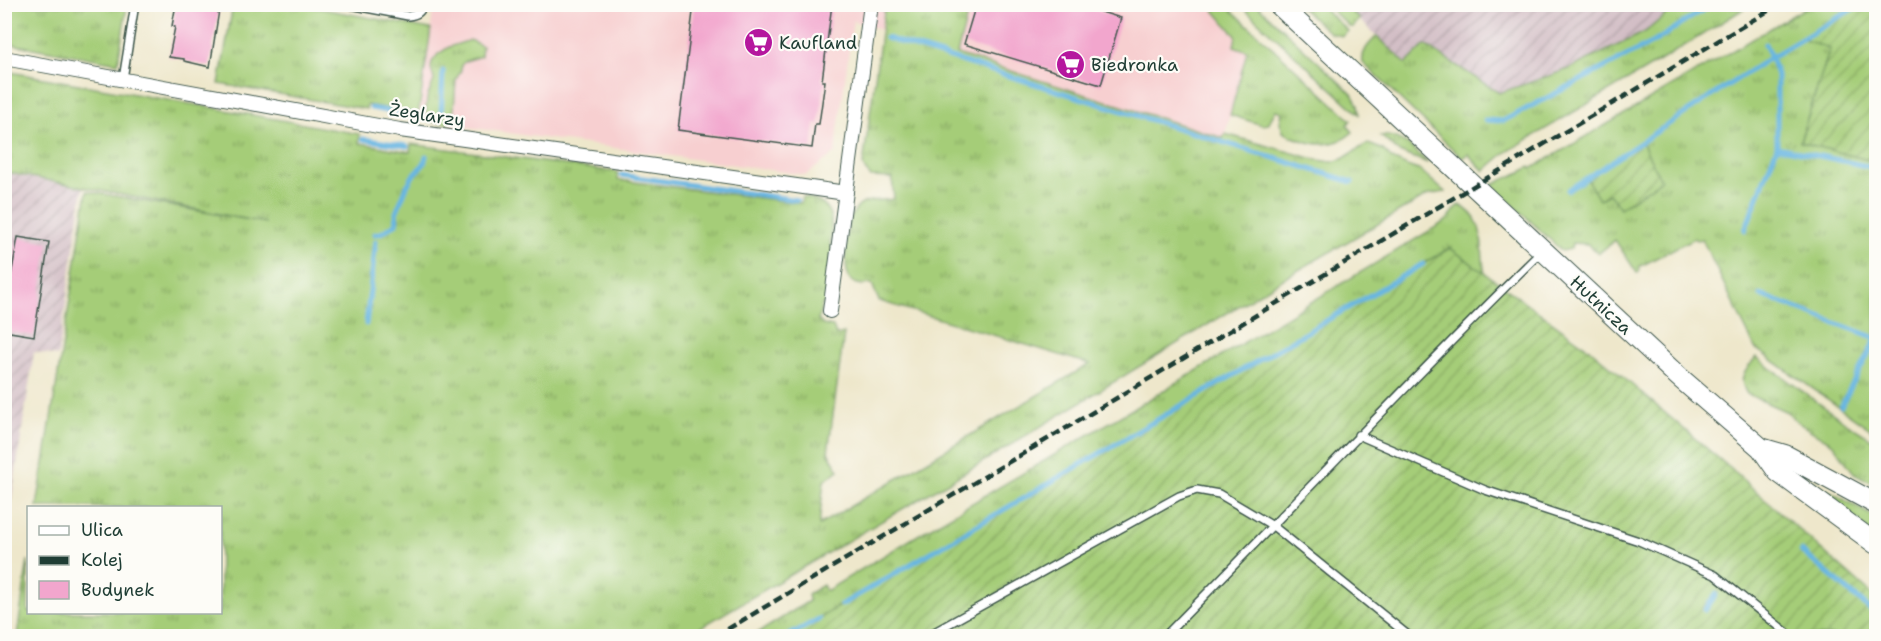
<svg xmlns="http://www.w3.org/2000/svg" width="1881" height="641" font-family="'Shantell Sans',sans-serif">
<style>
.built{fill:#f7cfd0}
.industrial{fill:url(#industrial-furrows)}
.grass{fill:url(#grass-tufts);stroke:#628556;stroke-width:1.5}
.garden{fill:url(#garden-furrows);stroke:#628556;stroke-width:1.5}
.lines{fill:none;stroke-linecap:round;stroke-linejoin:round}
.stream{stroke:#68b6e2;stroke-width:5}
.building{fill:#f2a6cd}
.service-casing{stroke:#3e564b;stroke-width:10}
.minor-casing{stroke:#3e564b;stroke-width:16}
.secondary-casing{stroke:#3e564b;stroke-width:22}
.service{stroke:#fff;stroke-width:7}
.minor{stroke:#fff;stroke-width:14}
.secondary{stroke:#fff;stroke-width:20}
.rail{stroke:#1f3d34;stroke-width:4.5;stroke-dasharray:9 4.5;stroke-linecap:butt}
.labels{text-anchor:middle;stroke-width:4.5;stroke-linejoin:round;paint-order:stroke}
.poi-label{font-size:18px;fill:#1f3d34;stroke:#fdfcf7;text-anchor:start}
.street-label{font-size:18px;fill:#1f3d34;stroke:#fdfcf7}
</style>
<defs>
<pattern id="industrial-furrows" width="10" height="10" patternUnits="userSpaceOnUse" patternTransform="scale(1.5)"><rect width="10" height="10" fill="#d2bdc5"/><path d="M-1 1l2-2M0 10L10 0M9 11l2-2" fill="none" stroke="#aa9ba1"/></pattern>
<pattern id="grass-tufts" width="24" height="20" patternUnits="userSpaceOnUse" patternTransform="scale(1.5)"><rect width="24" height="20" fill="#a5cd78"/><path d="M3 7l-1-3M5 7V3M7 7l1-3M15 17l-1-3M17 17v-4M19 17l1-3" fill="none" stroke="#86a863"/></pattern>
<pattern id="garden-furrows" width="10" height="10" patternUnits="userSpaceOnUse" patternTransform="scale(1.5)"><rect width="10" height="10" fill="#a5cd78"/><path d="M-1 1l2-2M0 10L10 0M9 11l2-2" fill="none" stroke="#86a863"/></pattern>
</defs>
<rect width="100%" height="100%" fill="#fdfcf7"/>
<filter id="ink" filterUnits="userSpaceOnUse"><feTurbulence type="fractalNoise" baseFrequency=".0167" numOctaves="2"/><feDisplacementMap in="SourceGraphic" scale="12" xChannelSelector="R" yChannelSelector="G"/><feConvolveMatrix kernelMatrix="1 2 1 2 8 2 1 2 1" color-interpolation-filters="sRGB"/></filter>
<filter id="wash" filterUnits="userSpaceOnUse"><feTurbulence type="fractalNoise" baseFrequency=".008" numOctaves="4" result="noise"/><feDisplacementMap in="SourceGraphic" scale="24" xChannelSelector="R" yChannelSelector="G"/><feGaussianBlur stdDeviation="1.35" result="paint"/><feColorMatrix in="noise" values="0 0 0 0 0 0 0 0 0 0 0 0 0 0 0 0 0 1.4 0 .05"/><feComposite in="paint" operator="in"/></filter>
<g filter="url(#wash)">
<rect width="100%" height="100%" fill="#eee7cb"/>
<path class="built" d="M434,5h767l11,3 35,43 -23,87 -371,-117 -18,132 -29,22 -389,-55z"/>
<path class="industrial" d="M1344,5h334l-32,27 -78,37 -70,24 -73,-48 -19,19z
M5,173l78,15 -25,168 -24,-4 -29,191z"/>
<path class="grass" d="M4,5h123l-9,58 -113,-20z
M233,5h68l130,24 -13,88h-3v-4l-48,-8 -1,4 -147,-25z
M885,5h85l-13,49 266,84 2,-4 93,26 15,2 11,-4 21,-13 4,-1 14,6 9,9 15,7 14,5 24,21 -17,3 -150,87 -299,182 -293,172h-669l11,-76v52h192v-104l-183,-1 50,-316 179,32 -261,-51 -1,-101 356,63 -1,9 51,9 1,-8 206,28 1,8 183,23 1,-6c32,4 31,22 28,48l3,1 -7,56 -4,3 -4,15 5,5 10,2 3,8 8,-2 -16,119 11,18 -15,11 -5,44 271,-161 -211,-63 -7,-17c-8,1 -17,2 -22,-5 -7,-9 -4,-49 0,-60 1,-3 5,-9 8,-12 9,-9 24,-6 36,-8l-2,-21 -21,-1 -6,-7 -2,-5z
M1201,5h25l125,115 -4,5 6,7c-21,19 -46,13 -70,0l-3,-10 2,-10 -6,-2 -8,14 -6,1 -32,-10 17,-64 -13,-5 2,-10 -24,-28z
M1240,5h17l95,89 6,11 1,9z
M1298,5h22l28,26 -6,5 -12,-3z
M1326,5h18l16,14 -7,8h-3z
M1678,5h72l-87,54 -158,94 -21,18 -16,-17 -6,4 -99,-95c-2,-12 6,-19 14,-27l29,28 19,-19 74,48 70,-24 76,-37z
M1810,5h53l-60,34 27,10 -30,92 76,21v271l-121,-85 -53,-109 -6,1 -2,-2 -55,29 1,4 -3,2 -22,-33 -16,13 -9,-6 -2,-3 -16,-1 -1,6 -9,2 -70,-66c12,-7 25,-10 38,-18l1,2z
M470,40l12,6 -1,10 -15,5 -5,4v5l-5,10 -2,29 -5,15 -24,-3 2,-23 7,-18 -3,-12 1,-6 6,-8 11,-7z
M1381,136c20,-2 34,15 47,27l-29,-11z
M1459,205c29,14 20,41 26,69l-35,-26 -662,388h-35l56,-35 -1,-7 15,-9 3,6 102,-62 225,-132 293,-176z
M1756,357l90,66 30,19v43l-22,-12 -21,-29 -33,-20 -13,-12 -40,-18c-10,-17 -2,-22 9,-37z
M1789,468l87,50v19l-36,-26z"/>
<path class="garden" d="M1863,5h13v157l-76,-20 30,-93 -28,-10z
M1642,142l19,38 -41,28 -11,-14 -10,6 -12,-21z
M1450,248l141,102 140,119 145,129v38h-1088z"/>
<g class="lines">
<path class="stream" d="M886,38l466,144
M371,108l41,7
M441,117l2,-46
M1485,120l18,1 154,-81 55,-36
M363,139l44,7
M1777,147l99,21
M621,175l176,25
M1568,190l203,-133 -6,-13
M1745,230l32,-83v-72l-6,-18 90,-53
M375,234l6,-1 16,-10 -1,-10 11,-27 7,-12 10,-10 2,-8
M1761,295l115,43
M366,324l10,-83
M1841,406l35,-67
M1801,551l75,63
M841,605l582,-341
M1705,610l11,-16
M788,636l31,-17"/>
</g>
<g id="blocks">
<path class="building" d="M176,4h44l-10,63 -26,-6v-2l-15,-2 6,-30 -3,-1z
M694,4h138l-10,77h3l-6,43h-4l-3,24 -134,-18z
M976,4h99l46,14 -20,67 -137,-41z
M18,237l31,5 -15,94 -30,-5v-16z"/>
</g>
</g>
<g filter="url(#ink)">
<use href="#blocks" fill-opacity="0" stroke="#3e564b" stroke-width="1.5"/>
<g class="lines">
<defs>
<path id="service" d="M345,4l63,12c8,-1 13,-3 16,-12
M123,79l12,-75
M1358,435l127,55 154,51 76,34 76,61
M927,636l252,-140 18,-6 22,4 54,32 136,110
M1165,636c126,-128 248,-259 376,-384"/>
<path id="minor" d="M4,58l396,72 446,63
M830,311l41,-307"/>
<path id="secondary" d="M1278,4l401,373 82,71 17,24 98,72
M1761,448l24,7 91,49"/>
</defs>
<use href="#service" class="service-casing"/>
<use href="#minor" class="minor-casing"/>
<use href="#secondary" class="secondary-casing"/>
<use href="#service" class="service"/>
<use href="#minor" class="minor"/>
<use href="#secondary" class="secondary"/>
<path class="rail" d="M716,636l1064,-632"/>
</g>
</g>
<defs>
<symbol id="supermarket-disc" viewBox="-11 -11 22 22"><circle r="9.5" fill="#b5179e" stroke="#fdfcf7"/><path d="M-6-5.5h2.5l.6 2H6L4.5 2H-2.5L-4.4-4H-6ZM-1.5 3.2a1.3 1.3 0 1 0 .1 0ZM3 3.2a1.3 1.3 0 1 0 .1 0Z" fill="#fff"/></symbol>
</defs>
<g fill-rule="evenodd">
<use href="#supermarket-disc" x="742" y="26" width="33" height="33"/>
<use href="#supermarket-disc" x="1054" y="48" width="33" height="33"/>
</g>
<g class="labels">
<g class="poi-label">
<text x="779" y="49">Kaufland</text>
<text x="1091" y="71">Biedronka</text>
</g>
<g class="street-label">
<text transform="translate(427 115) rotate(9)" y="6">Żeglarzy</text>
<text transform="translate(1601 305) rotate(43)" y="6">Hutnicza</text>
</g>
</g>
<rect width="1881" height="641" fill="none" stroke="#fdfcf7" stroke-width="24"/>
<rect x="27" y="506" width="195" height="108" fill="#fdfcf7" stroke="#a4b0a9" stroke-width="1.5"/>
<rect x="39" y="526" width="30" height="9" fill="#ffffff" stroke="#a4b0a9" stroke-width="1.5"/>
<text x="81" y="536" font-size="18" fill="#1f3d34">Ulica</text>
<rect x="39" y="556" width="30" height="9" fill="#1f3d34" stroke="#a4b0a9" stroke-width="1.5"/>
<text x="81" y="566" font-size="18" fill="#1f3d34">Kolej</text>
<rect x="39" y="581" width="30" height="18" fill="#f2a6cd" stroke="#a4b0a9" stroke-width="1.5"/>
<text x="81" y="596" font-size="18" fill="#1f3d34">Budynek</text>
</svg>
